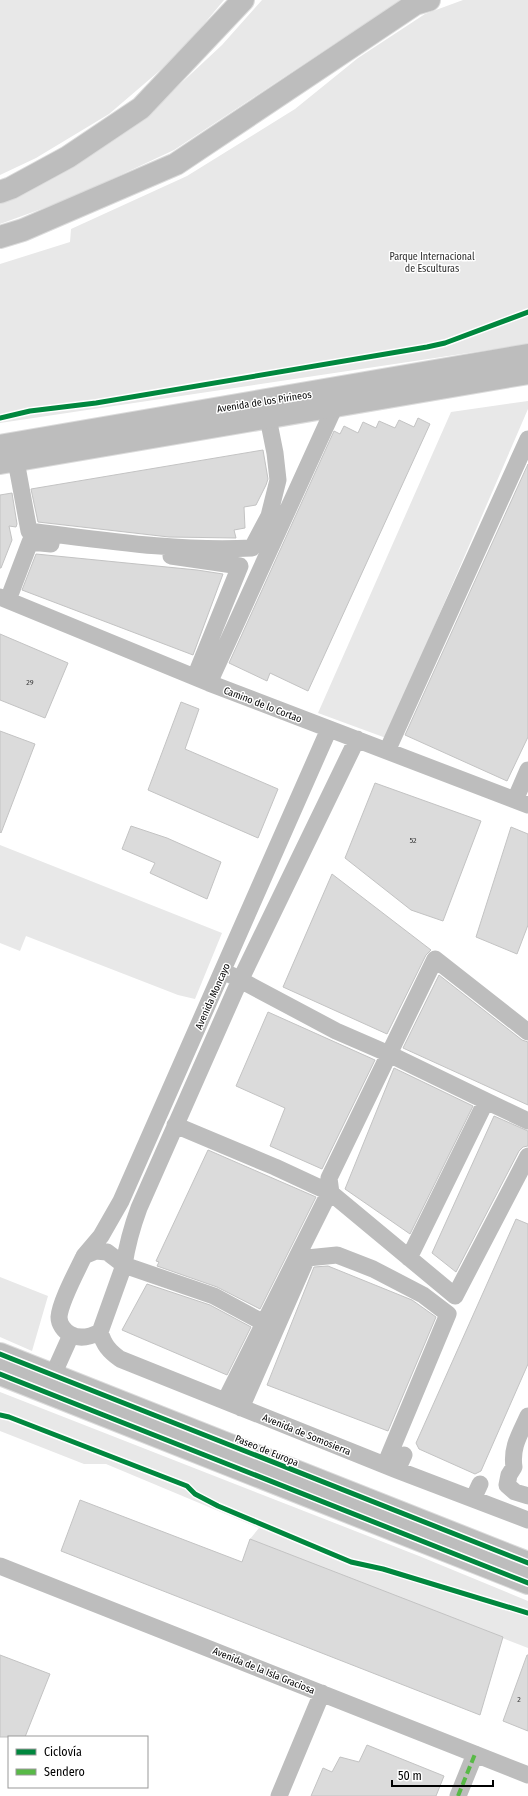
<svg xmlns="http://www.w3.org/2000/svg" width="528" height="1796" font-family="'Fira Sans Condensed',sans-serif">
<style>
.green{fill:#e8e8e8}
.building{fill:#dbdbdb;stroke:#c3c3c3}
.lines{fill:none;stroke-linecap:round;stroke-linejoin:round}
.major-casing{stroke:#dbdbdb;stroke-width:24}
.highway-casing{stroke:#dbdbdb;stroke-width:24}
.minor{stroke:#bdbdbd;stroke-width:17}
.major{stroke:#bdbdbd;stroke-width:22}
.highway{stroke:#bdbdbd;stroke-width:22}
.quiet{stroke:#58b947;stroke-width:4;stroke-dasharray:8 4;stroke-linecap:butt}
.cycleway-casing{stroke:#fff;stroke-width:8}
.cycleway{stroke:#00873e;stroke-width:5}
.labels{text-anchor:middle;stroke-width:3;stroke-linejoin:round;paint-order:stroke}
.number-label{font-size:8px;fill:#373737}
.park-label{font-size:10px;fill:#2c2c2c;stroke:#fff}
.street-label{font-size:10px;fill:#000;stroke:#fff}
</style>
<rect width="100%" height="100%" fill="#fff"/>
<path class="green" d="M0,0h224l-46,55 -69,59 -73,44 -36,17z
M262,0h144l-69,42 -163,108 -105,49 -69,25v-23l146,-85 76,-71z
M463,0h65v344l-528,79v-159l70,-22 1,-13 116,-53 108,-67 63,-51 67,-44z
M528,401v8l-142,329 -68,-25 133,-301z
M0,845l222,88 -27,66 -17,-4 -152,-59 -6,15 -20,-8z
M0,1277l48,19 -16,55 -32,-14z
M0,1392l419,164 109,45v47l-278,-109 9,-11 -153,-64h-22l-84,-33z"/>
<path class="building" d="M418,418l12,6 -122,267 -38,-18 -3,8 -38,-18 105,-232 6,3 4,-8 14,7 5,-11 13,6 3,-7 16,7 4,-8 15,7z
M263,450l5,29 -2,6 -10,20 -12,2 1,21 -11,2 2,8 -67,-1 -131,-15 -7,-33z
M528,464v273l-21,44 -102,-46z
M12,493l5,31 -1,3 -7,-1 3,14 -11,28h-1v-73z
M36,554l161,16 26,4 -30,81 -171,-65z
M0,634l68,29 -23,55 -45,-18z
M181,702l18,7 -14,40 93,40 -20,49 -110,-48z
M0,731l35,13 -34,89 -1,-1z
M375,783l106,38 -38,100 -32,-11 -66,-52z
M131,826l36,12 54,24 -14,37 -57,-26 5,-10 -33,-14z
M511,827l17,7v91l-11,29 -41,-17z
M332,874l99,76 -5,5 -39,79 -104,-47z
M439,975l83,65 6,2v63l-125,-57z
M268,1012l107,48 -53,109 -52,-23 15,-38 -49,-22z
M394,1068l79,38 -63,128 -65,-45z
M494,1116l34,15v15l-5,1 -4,4 -63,121 -24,-19z
M208,1150l108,47 -56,112 -43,-22 -60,-21 2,-4 -3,-1z
M516,1219l12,5v140l-47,107 -6,3 -56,-25 -3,-6z
M328,1266l84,34 24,17 -48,114 -121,-46 47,-118z
M147,1284l63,21 41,22 -24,48 -105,-45z
M80,1500l162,62 8,-23 253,98 -23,78 -419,-164z
M0,1655l50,19 -25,63h-25z
M527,1655h1v76l-25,-10z
M367,1745l77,31 -8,20h-125l12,-28 9,4 8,-15 19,5z"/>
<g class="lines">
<defs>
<path id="major" d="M0,446l528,-91
M0,463l528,-90
M0,1354l528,209
M0,1374l528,209"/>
<path id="highway" d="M0,192l11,-4 57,-31 73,-49 102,-108
M0,237l23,-7 153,-66 239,-160 14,-4"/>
</defs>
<use href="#major" class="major-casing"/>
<use href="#highway" class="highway-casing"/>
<path class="minor" d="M16,461l13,70c73,9 149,21 223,17l17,-32 9,-36 -3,-27 -7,-35
M171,556l69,10 -45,111
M0,597l209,86 319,122
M8,600l22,-58 21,2
M209,683l126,-277
M387,751l141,-312
M515,800l13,-30
M231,975l105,56 53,23 97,47 -77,157
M486,1101l42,20
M175,1125l100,42 56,26 124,103 73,-140
M331,1193l-2,-15 106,-219 93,73
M96,1251l11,1 17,13 -24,67c-10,5 -20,8 -30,2 -6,-3 -11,-10 -11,-17 1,-15 18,-46 25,-61z
M84,1256l17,-20 20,-35 208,-472
M264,1323l-50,-27 -90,-31c3,-20 8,-38 15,-57l96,-217 122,-252
M100,1332c4,13 9,19 20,27l277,111 131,50
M53,1375l18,-40
M225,1401l102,-204 4,-4
M241,1408l66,-150 30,-3 36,14 50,26 25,19 -63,151
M528,1416c-8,18 -17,31 -14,51l-5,8 -2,10 8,7 13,4
M397,1470l7,-15
M473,1499l7,-15
M0,1566l528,209
M279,1796l43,-103
M458,1796l17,-42"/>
<use href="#major" class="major"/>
<use href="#highway" class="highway"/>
<path class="quiet" d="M458,1796l17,-42"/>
<defs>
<path id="cycleway" d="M0,418l30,-7 66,-8 331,-56 18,-4 83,-31
M0,1354l528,209
M0,1374l528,209
M0,1415l9,2 178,69 8,8 23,12 133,56 32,7 145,44"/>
</defs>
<use href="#cycleway" class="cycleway-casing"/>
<use href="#cycleway" class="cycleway"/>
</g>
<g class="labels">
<g class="number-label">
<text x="30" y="685">29</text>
<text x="413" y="843">52</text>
<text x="519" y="1702">2</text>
</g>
<g class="park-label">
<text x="432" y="260">Parque Internacional<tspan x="432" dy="12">de Esculturas</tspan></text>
</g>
<g class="street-label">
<text transform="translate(264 401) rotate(-9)" y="4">Avenida de los Pirineos</text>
<text transform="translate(263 704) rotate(21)" y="4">Camino de lo Cortao</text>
<text transform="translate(212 996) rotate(-66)" y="4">Avenida Moncayo</text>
<text transform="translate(307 1434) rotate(22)" y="4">Avenida de Somosierra</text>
<text transform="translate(267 1450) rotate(22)" y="4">Paseo de Europa</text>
<text transform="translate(264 1670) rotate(22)" y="4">Avenida de la Isla Graciosa</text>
</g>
</g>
<rect x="8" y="1736" width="140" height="52" fill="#ffffff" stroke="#999999"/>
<rect x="16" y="1749" width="20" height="6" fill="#00873e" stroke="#999999"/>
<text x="44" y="1756" font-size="12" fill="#000000">Ciclovía</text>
<rect x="16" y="1769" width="20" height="6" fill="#58b947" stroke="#999999"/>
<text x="44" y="1776" font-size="12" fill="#000000">Sendero</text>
<path d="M392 1780v6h101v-6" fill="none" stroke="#000000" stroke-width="2"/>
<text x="398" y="1780" font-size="12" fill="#000000" stroke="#ffffff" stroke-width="3" paint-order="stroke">50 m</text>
</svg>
